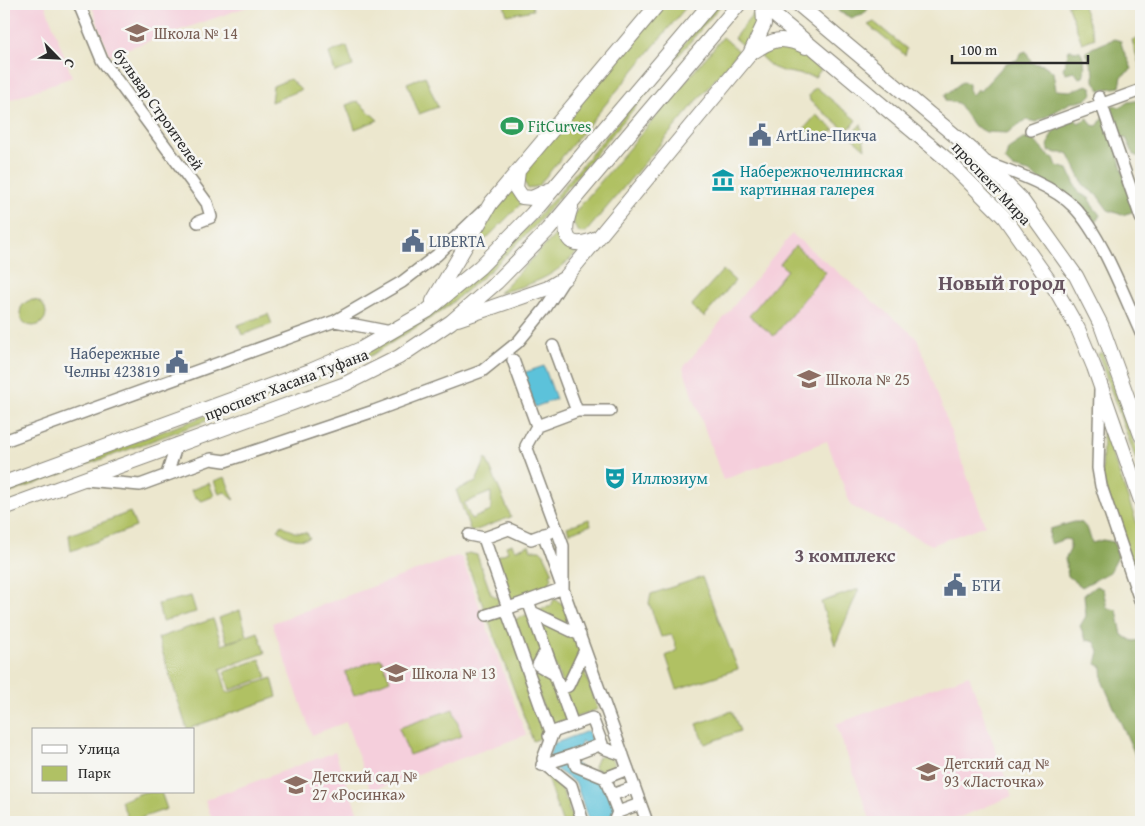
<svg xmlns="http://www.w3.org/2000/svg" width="1145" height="826" font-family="'Gentium Book Plus',serif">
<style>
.built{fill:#f5cfdc}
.green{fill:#b0c164;stroke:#6e7648;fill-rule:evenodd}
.forest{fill:#8ca75a;stroke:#5c6942}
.water{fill:#5cc2da;stroke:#447682}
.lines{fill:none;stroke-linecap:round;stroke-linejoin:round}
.minor-casing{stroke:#8c897c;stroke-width:14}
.major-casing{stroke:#8c897c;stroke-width:16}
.minor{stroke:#fff;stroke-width:11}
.major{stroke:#fff;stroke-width:14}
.labels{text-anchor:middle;stroke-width:5;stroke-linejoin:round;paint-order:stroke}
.education-label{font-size:16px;fill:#785e54;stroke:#f6f6f2;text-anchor:start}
.street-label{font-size:16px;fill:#2b2b2b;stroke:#f6f6f2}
.leisure-label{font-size:16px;fill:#27864d;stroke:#f6f6f2;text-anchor:start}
.service-label{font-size:16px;fill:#4e5e75;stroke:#f6f6f2;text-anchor:start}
.culture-label{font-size:16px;fill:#0d838f;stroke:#f6f6f2;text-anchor:start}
.quarter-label{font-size:19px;font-weight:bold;fill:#675460;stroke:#f6f6f2}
.district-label{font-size:21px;font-weight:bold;fill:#675460;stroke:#f6f6f2}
</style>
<rect width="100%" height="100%" fill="#f6f6f2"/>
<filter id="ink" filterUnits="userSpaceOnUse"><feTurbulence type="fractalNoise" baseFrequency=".02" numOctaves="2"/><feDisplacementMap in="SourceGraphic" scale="10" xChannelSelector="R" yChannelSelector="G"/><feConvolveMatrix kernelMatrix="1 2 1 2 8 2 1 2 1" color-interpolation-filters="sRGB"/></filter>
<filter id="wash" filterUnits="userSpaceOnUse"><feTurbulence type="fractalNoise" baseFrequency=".0096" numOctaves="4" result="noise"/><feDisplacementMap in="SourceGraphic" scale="20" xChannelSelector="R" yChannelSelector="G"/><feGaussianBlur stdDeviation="1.12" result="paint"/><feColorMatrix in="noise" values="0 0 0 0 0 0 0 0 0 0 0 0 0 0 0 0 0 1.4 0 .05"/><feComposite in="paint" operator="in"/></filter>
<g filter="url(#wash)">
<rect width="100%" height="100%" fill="#ece7ce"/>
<path class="built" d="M4,4h41l27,73 -68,25z
M91,4h164l-146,51z
M792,234l125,104 68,187 -53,20 -81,-39 -24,-65 -104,39 -40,-112z
M457,556l5,2 64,177 -155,56 -25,-69 -34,13 -40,-112z
M969,675l43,121 -64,26h-77l-35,-98z
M335,752l26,70h-148l-8,-22z"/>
<path class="green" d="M504,4h28l1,6 -26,5z
M664,4l23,2 -149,180 -10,3 -6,-12 1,-7z
M717,4h5l-187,222 -42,42 -50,42 -71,45 -65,29 -303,111v-5l301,-111 186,-114 61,-64z
M1067,4h15l13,34 -13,5z
M754,13l5,7 -2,9 -14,17 -9,-8z
M874,22l33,27 -2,6 -37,-30z
M1141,36v35l-9,-31z
M723,37l16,14 -153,181 -5,1c-8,-5 -9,-13 -6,-21z
M778,44l17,5 26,21 -6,7 -33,-6 -10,-4 -11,-10 7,-8z
M347,46l6,20 -18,6 -6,-19z
M425,76l13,31 -19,7 -12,-31z
M290,79l11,11 -30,12 2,-16z
M816,87l40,33 -6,8 -6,1 -34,-28 -1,-6z
M357,101l21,19 -23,9 -9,-24z
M816,115l19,15 -19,9 -12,-10z
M861,124l4,25 -15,-13z
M511,183l14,17 -55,55 23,-49z
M561,229l20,19c-26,29 -45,35 -82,45z
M795,246l31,26 -52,64 -25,-20 38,-46 -7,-6z
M723,270l12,11 -31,36 -13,-11z
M20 313a13 13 0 1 1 26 0a13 13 0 1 1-26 0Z
M268,314l4,10 -30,11 -4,-10z
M1102,352l39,109v13l-43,-120z
M1103,428l38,107v55l-39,-111z
M486,458l25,59 -40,15 -15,-42 20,-8zM491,492v19l-20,8 -7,-16z
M225,477l9,23 -9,-8 -6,2 -5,-13z
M209,483l5,13 -12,5 -8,-5 -3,-6z
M130,512l6,15 -65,24 -2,-16z
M589,519l2,6 -22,8 -2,-6z
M282,525l12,7 13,1 3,5c-13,4 -22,0 -32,-8z
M512,544l3,6 14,-5 2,5h9l4,4 9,19 -3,1 2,4 -2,2 1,5 -42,15 -16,-42 15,-6 -2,-6z
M469,553l8,2 14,39 9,5 -4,7 -11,5 -21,-56z
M702,577l36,92 -61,20 -11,-33 11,-6 -5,-15 -11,2 -12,-34 2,-9z
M859,589l-24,56 -14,-43z
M191,596l5,16 -34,9 -4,-17z
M554,599l9,5 25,64 -3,5 13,36 -24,9 -38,-107 15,-5z
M240,610l7,26 11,-4 7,21 -45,16 7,24 45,-15 5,19 -90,32 -29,-91 55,-19 9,26 23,-8 -18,5 -8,-24z
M529,614l38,108 -5,-1 -12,5 -37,-102 3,-5z
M498,615l10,6 39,111 -3,5 -11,4 -45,-122z
M381,658l9,22 -36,15 -9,-23z
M260,659l7,18 -37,13 -6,-18z
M453,709l9,27 -53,19 -10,-27z
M732,711l8,20 -35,13 -8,-20z
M604,755l8,4 3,7 -3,7 -6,2 -1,-4 -5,2 -1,-4 -4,1 -1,-4 4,-9z
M543,766l20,17 -1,5 4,13 4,1 1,3 -3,3 7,14h-13z
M144,792h17l6,17 -38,13 -8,-21z"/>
<path class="forest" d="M837,4h29l2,5 -5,6 -11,3 -13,-6z
M1114,39l7,2c1,10 7,17 11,28l-10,7 -2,11 -20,3 -6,-9v-8l-8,-20 6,-5z
M1069,50l11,1c5,8 6,16 3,26l-4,1 -5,-7 -8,2 -3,-4z
M1026,51l6,12 12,2 9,7 3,18 14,1 17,-6 4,2 2,6 -7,7 -16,3 -33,19 -11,-2 -19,13 -21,-1 -13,-7 -15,-22 -12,-2 -1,-6 17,-13 7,1v8l3,4 5,-6 3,2 26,-28 11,-3 4,-7z
M1141,100v58l-7,-3 -8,-17 -12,2 14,50 10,-4 3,3v15l-9,8 -10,3 -14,-5 -11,-15 -13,-9 -16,-33h-11l-9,-2c0,-19 11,-27 26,-34l4,6 10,-5 4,7 5,1c6,-7 9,-17 17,-21l6,2 8,-5z
M1023,139h10l14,16 7,3 3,8 11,3 11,24 10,5 3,7 8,10 -4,7 -67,-50 -16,-4 -8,-8 3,-11z
M1074,522h7l7,8 4,13 11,-3 11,2 4,15 -8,15 -28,15 -14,-11 -3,-17 5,-9v-10l-5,-1 -14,5 -2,-3 1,-12z
M1096,586l7,3 4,19 10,2 5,25 11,6 8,-1v140l-7,-28 -31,-69 -1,-16 -6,-3 3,-13 -4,-9 -9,-2 -6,-14 6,-10 -2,-21z"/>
<path class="water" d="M544,366l12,33 -21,8 -12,-34z
M588,731l4,12 -6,2 -4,-4 -2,6 -32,12 5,-15z
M570,760l35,23 11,26 -6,13h-21l-13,-39 -25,-17z"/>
</g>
<g filter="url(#ink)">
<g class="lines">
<defs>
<path id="minor" d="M79,4l23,56 105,143 4,14 -13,5
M1099,97l42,121
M1031,130l110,-40
M986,162c27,10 68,24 88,45 28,29 50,89 67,126
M335,321l56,11
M553,346l24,65 -40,15 -11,20 37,100v42l-35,13 45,124
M513,360l24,66
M1100,391l-2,77 3,18 40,117
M577,411h33
M4,441l331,-120 67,-39 35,-27 46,-44
M167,474l10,-30
M85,480l55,5 71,-26 14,2 149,-50 108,-40 36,-29 27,-33 20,-31
M543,534l104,288
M469,535l15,3 25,-9 22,10 19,-7
M484,538l24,70
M528,601l-22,8 43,121 4,2 -5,4
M532,612l48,23
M487,615l19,-6
M546,650l-8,15 16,9
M560,689l8,-3 17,-36
M602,744l1,4 20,7
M573,755l29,-11 -10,-26 -39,14 -10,27 2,5 26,21 12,37
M542,765l31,-10 3,11 29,12 13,34
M605,778l23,-9
M612,795l22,-8
M614,822l4,-10 22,-8"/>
<path id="major" d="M761,4l183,153 60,60 53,75 21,37 16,38 47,134
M798,4l173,145 50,50 55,77 25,49 40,110
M750,54c22,-15 31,-19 56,-7
M518,171l-2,17 6,9 10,1 17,-8
M571,207c-10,29 -5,46 28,30
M433,301l58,-98 167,-199
M458,319l90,-31 17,-10 185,-224 14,-30 -1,-19
M4,483l306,-112 51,-22 66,-38 53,-44 52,-53 178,-210
M4,508l341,-124 54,-27 52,-35 46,-40 52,-53 190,-225"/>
</defs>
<use href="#minor" class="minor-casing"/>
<use href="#major" class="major-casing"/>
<use href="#minor" class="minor"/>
<use href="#major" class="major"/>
</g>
</g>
<defs>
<symbol id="school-bare" viewBox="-9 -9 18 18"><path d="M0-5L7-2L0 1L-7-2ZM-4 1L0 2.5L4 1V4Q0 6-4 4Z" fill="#8d6e63" stroke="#f6f6f2" stroke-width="2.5" paint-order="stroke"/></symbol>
<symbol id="stadium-bare" viewBox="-9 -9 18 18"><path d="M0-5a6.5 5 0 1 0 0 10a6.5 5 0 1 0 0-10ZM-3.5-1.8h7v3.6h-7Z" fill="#2e9e5b" stroke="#f6f6f2" stroke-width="2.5" paint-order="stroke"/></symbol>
<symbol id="civic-bare" viewBox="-9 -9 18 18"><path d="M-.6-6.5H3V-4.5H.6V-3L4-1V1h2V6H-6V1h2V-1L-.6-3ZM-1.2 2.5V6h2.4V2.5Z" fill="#5c6f8a" stroke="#f6f6f2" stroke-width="2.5" paint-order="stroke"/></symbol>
<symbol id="museum-bare" viewBox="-9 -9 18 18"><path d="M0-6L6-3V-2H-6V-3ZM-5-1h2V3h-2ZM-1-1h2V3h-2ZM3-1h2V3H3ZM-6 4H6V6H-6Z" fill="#0f9aa8" stroke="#f6f6f2" stroke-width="2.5" paint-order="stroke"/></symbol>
<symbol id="theatre-bare" viewBox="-9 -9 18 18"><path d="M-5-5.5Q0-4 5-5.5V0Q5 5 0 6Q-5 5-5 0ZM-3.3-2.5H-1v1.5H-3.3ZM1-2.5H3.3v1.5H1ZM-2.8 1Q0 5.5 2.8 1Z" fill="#0f9aa8" stroke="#f6f6f2" stroke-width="2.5" paint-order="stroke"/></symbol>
</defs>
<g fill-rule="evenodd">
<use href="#school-bare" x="121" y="17" width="32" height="32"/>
<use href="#stadium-bare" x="496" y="110" width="32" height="32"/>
<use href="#civic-bare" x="744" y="119" width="32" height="32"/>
<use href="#museum-bare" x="707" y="164" width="32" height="32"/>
<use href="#civic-bare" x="397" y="225" width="32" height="32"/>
<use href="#civic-bare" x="161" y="346" width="32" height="32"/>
<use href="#school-bare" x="793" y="363" width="32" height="32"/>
<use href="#theatre-bare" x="599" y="462" width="32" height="32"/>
<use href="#civic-bare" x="939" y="569" width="32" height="32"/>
<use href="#school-bare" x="380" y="657" width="32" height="32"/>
<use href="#school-bare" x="912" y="756" width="32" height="32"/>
<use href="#school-bare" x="280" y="769" width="32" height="32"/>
</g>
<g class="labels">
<g class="education-label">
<text x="154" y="39">Школа № 14</text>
<text x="826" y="385">Школа № 25</text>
<text x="412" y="679">Школа № 13</text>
<text x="944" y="769">Детский сад №<tspan x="944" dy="18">93 «Ласточка»</tspan></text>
<text x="312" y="782">Детский сад №<tspan x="312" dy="18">27 «Росинка»</tspan></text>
</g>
<g class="street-label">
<text transform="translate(159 109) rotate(55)" y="6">бульвар Строителей</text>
<text transform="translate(992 183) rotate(47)" y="6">проспект Мира</text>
<text transform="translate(286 384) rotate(-21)" y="6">проспект Хасана Туфана</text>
</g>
<g class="leisure-label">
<text x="528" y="132">FitCurves</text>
</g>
<g class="service-label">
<text x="776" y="141">ArtLine-Пикча</text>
<text x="429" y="247">LIBERTA</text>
<text x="160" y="359" text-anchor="end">Набережные<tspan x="160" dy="18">Челны 423819</tspan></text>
<text x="972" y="591">БТИ</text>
</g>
<g class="culture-label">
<text x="740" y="177">Набережночелнинская<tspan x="740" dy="18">картинная галерея</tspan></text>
<text x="632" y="484">Иллюзиум</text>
</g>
<g class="quarter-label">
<text x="845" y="562">3 комплекс</text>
</g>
<g class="district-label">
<text x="1002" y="290">Новый город</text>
</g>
</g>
<rect width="1145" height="826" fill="none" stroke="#f6f6f2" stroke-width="20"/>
<rect x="32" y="728" width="162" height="65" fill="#f6f6f2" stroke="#a5a5a2"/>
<rect x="42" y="745" width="25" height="8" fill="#ffffff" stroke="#a5a5a2"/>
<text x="78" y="754" font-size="15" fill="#2b2b2b">Улица</text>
<rect x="42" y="766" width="25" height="15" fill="#b0c164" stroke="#a5a5a2"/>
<text x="78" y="778" font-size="15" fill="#2b2b2b">Парк</text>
<g transform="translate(58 58) rotate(114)" stroke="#f6f6f2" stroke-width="4" paint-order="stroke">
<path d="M0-4L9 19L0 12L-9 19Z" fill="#2b2b2b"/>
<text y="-8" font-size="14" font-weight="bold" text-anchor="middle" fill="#2b2b2b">С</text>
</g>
<path d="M952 55v8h136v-8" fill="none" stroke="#2b2b2b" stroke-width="2.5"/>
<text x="960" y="55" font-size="15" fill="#2b2b2b" stroke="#f6f6f2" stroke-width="4" paint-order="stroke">100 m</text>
</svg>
